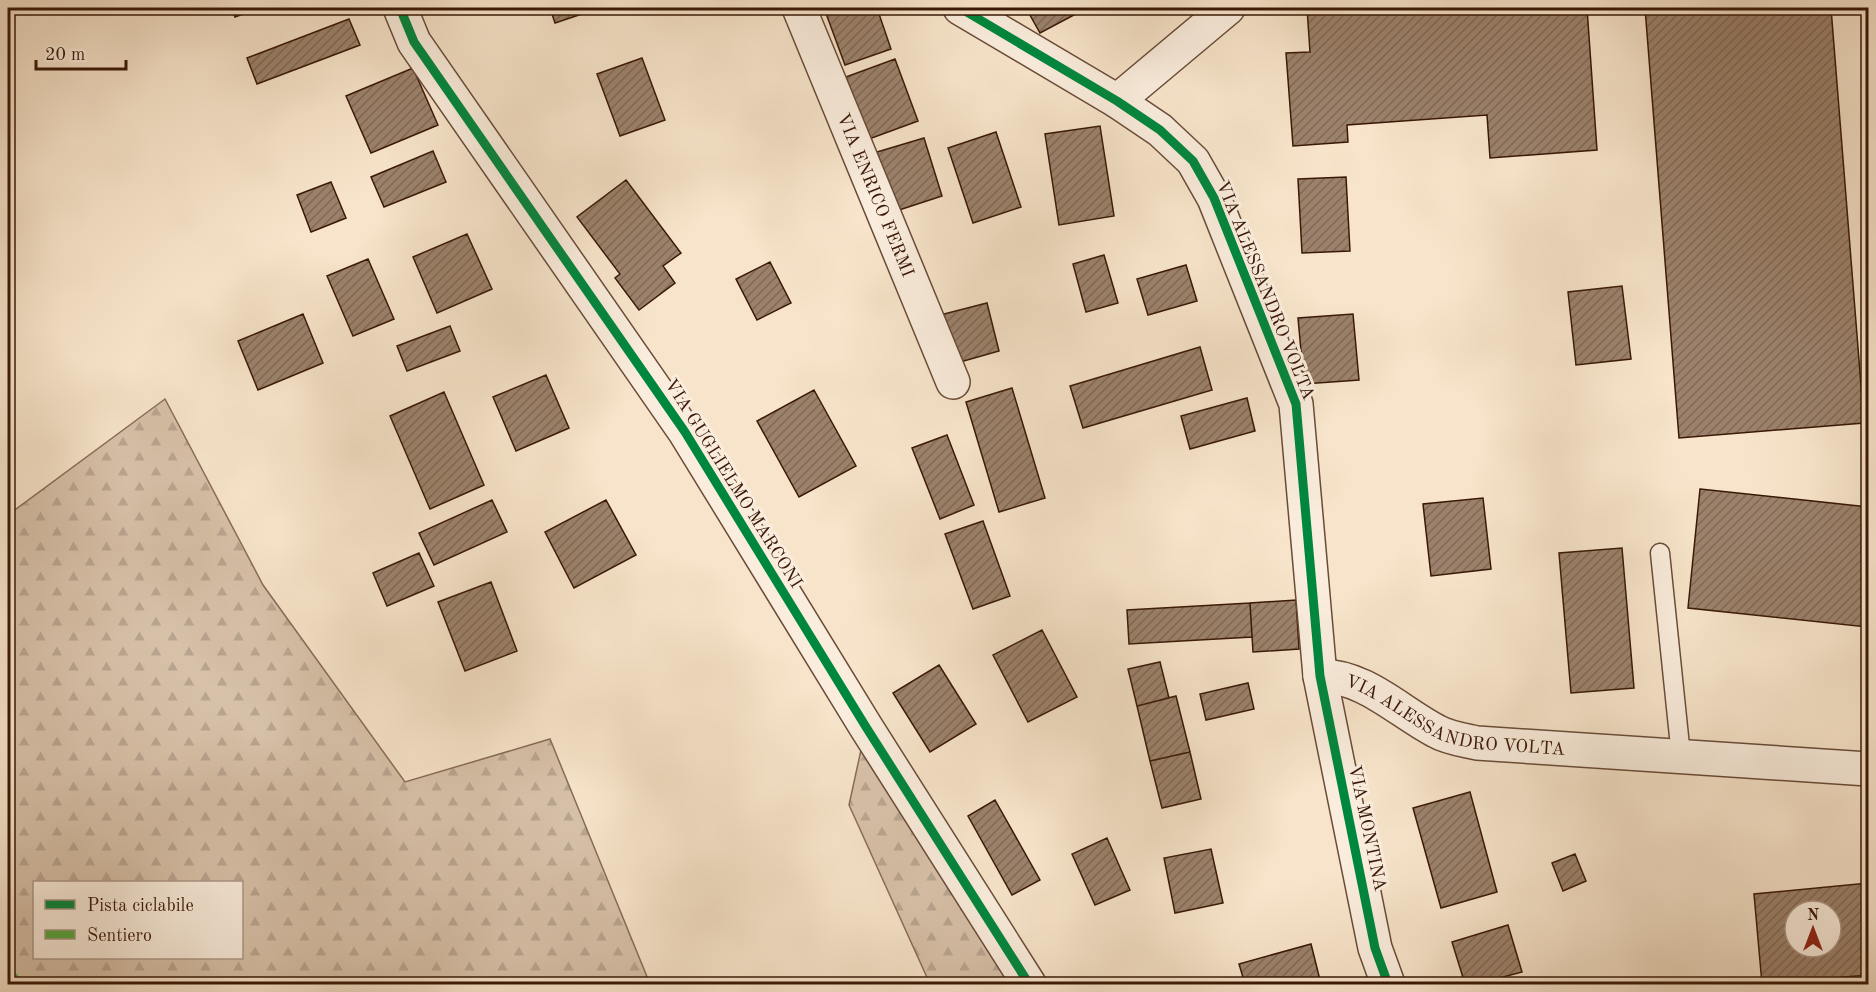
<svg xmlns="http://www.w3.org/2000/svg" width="1876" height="992" font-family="'Old Standard TT',serif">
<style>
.forest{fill:url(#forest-firs);stroke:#886c58;stroke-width:1.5;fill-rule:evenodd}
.building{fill:url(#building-hatch);stroke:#3a1807;stroke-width:1.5;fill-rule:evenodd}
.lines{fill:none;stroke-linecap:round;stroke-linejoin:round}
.service-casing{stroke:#694b38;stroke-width:21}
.minor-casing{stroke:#694b38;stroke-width:36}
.service{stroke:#faeddd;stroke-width:18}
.minor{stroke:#faeddd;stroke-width:33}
.quiet{stroke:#55a941;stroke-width:8;stroke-dasharray:15 8;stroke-linecap:butt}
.cycleway-casing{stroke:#faeddd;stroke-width:13}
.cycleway{stroke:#00873e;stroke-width:9}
.labels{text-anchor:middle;stroke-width:6;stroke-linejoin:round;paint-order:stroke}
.street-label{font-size:18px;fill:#3a1807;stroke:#faeddd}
</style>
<defs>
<pattern id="forest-firs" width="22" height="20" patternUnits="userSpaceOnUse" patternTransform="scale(1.5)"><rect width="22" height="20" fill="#d7c1a9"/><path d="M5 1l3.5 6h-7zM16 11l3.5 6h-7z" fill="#b9a590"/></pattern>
<pattern id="building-hatch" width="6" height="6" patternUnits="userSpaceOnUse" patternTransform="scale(1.5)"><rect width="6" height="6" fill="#9c826c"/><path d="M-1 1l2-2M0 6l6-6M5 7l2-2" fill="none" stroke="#806957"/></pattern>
</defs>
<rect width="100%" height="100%" fill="#f7e4ca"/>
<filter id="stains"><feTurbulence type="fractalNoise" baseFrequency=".00333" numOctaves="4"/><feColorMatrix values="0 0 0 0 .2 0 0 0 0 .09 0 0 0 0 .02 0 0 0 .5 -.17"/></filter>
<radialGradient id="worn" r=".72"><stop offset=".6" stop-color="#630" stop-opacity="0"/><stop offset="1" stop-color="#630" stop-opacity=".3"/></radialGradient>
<path class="forest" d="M165,399l98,186 142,197 145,-43 100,245h-642v-469zM34,882h208v76h-208z
M866,727l163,257h-99l-81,-179z"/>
<path class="building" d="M231,8h28l-24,9z
M550,8h50l-45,15z
M824,8h53l14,41 -46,16z
M1026,8h61l-47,25z
M1307,8h280l10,142 -107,8 -3,-43 -140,10 1,17 -55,4 -7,-93 24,-1z
M1645,8h186l33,415 -185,15z
M349,19l11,26 -103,39 -10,-26z
M642,58l23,62 -45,16 -23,-62z
M895,59l23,62 -49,18 -23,-62z
M413,68l25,57 -67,28 -25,-57z
M1100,126l14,90 -55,9 -14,-91z
M996,132l25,75 -48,16 -25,-75z
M924,138l18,58 -46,15 -19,-59z
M433,151l13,31 -62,25 -13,-30z
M1346,177l4,74 -48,2 -4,-74z
M626,180l55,73 -18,13 12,17 -36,27 -24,-32 5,-4 -43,-57z
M331,182l15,36 -35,14 -14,-37z
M467,234l25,55 -55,24 -24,-56z
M1104,255l14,48 -32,9 -13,-48z
M368,259l26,60 -41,17 -26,-60z
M770,262l21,41 -34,17 -21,-41z
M1186,265l11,36 -49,14 -11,-36z
M1622,286l9,73 -55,6 -8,-73z
M987,303l12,48 -46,13 -13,-49z
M303,314l20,49 -65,27 -20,-49z
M1353,314l6,66 -55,4 -6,-66z
M450,326l10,25 -53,20 -10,-25z
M1200,347l12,43 -129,38 -13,-42z
M546,375l23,53 -53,23 -23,-54z
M1012,388l33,110 -46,14 -33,-110z
M814,390l42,76 -57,31 -42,-76z
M444,392l40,93 -54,24 -40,-93z
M1247,398l8,33 -65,18 -9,-33z
M947,435l27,70 -34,14 -28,-71z
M1700,489l168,18 -1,120 -179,-19z
M1483,498l8,71 -60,7 -8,-72z
M492,500l15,32 -73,33 -15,-32z
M606,500l30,55 -62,33 -29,-56z
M983,521l27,75 -37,13 -28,-75z
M1622,548l12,140 -63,5 -12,-140z
M419,553l15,33 -47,20 -14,-33z
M491,582l26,69 -52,20 -27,-69z
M1296,600l3,49 -46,3 -3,-49z
M1250,603l2,34 -123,7 -2,-34z
M1042,630l35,67 -49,25 -35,-67z
M1160,662l9,36 -32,8 -9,-37z
M939,665l37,59 -46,28 -37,-59z
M1248,683l6,26 -48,11 -6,-26z
M1176,696l14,56 -40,9 -13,-55z
M1190,752l11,47 -39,9 -12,-47z
M1470,792l27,100 -56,16 -28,-100z
M995,800l45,80 -28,15 -44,-79z
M1107,838l23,52 -35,15 -23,-51z
M1211,849l12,54 -48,10 -11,-55z
M1575,854l11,27 -23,10 -11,-28z
M1868,883v92l-106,9 -8,-90zM1795,911h36v36h-36z
M1508,925l14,47 -45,12h-12l-13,-42z
M1311,944l10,40h-76l-6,-20z"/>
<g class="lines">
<defs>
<path id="service" d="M1660,553l21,203"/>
<g id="minor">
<path d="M400,8l14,34 271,390 181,295 163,257"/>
<path id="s1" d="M799,8l154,374"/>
<path d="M960,8l157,93 43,29 33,31 21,37 82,206 24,272 55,272 13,36"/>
<path d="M1117,101l111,-93"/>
<path id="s2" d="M1320,676c45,0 78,35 116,55 12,7 28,9 41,12l391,26"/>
</g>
</defs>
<use href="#service" class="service-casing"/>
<use href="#minor" class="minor-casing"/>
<use href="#service" class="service"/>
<use href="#minor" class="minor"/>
<path class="quiet" d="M8,971l13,13"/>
<defs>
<path id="cycleway" d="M400,8l14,34 271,390 181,295 163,257
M960,8l157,93 43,29 33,31 21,37 82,206 24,272 55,272 13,36"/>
</defs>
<use href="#cycleway" class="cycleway-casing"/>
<use href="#cycleway" class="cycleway"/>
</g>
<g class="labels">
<g class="street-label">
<text dy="6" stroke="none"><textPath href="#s1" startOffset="202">VIA ENRICO FERMI</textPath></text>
<text transform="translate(1266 290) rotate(68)" y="6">VIA ALESSANDRO VOLTA</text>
<text transform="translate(734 483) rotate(58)" y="6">VIA GUGLIELMO MARCONI</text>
<text dy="6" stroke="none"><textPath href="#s2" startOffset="144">VIA ALESSANDRO VOLTA</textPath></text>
<text transform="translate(1368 828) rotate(78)" y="6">VIA MONTINA</text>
</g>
</g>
<rect width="1876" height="992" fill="none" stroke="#f7e4ca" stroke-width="30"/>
<rect x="9" y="9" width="1858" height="974" fill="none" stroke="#3a1807" stroke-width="3"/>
<rect x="15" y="15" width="1846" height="962" fill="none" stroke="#3a1807" stroke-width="1.5"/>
<rect x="33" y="881" width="210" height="78" fill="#faeddd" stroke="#ad9887" stroke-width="1.5"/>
<rect x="45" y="900" width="30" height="9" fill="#00873e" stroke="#ad9887" stroke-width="1.5"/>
<text x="87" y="911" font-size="18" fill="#3a1807">Pista ciclabile</text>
<rect x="45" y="930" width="30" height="9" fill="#55a941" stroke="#ad9887" stroke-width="1.5"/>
<text x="87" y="941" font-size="18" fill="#3a1807">Sentiero</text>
<g transform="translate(1813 929)"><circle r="28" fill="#faeddd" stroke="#ad9887" stroke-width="1.5"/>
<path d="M0-4.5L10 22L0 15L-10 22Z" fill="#8f2418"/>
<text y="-9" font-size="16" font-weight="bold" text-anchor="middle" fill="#3a1807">N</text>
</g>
<path d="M36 60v9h90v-9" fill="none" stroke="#3a1807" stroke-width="3"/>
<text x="45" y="60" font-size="18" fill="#3a1807" stroke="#faeddd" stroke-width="4.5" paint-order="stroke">20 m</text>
<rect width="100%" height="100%" filter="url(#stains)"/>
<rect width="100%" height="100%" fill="url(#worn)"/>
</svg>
